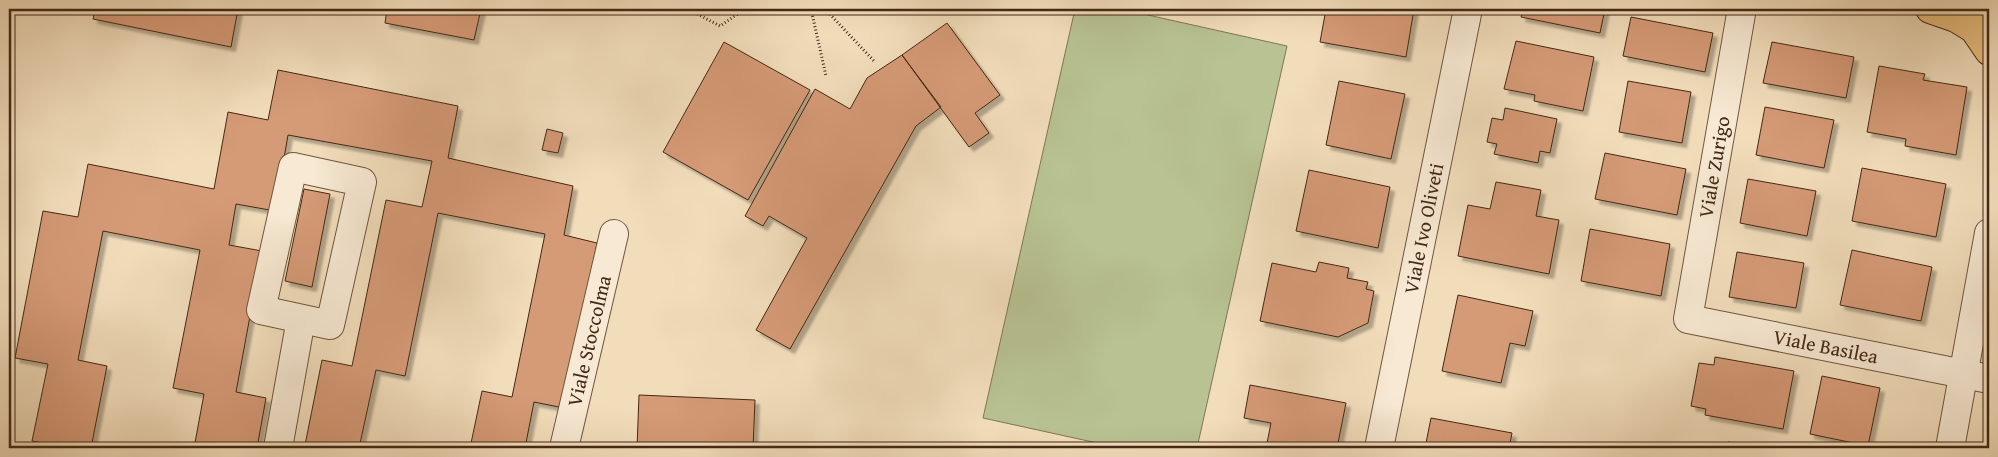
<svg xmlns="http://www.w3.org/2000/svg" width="1998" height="457" font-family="'Gentium Book Plus',serif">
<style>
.garden{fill:#b8c292;stroke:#7e7654}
.building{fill:#d59a76;stroke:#432915;filter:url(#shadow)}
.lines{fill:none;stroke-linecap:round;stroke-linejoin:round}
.minor-casing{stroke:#6f563e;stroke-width:30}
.major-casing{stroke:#432915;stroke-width:30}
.path{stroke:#432915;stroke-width:3;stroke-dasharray:1 2.5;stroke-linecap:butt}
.minor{stroke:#f7e9d3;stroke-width:28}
.major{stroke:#e9be7e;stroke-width:28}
.labels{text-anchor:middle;stroke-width:4;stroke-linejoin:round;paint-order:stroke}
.street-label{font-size:20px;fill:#432915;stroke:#f7e9d3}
</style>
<defs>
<filter id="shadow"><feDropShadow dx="4.5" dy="4.5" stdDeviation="1" flood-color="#0004"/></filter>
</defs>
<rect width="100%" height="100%" fill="#f2ddbb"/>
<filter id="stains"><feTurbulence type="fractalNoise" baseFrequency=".004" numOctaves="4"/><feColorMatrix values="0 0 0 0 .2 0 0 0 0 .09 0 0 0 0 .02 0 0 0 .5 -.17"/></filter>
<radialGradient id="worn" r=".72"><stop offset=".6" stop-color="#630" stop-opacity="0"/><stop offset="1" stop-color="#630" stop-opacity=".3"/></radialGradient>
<path class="garden" d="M1075,9h46l166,37 -90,402h-77l-137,-30z"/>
<path class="building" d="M95,9h143l-7,38 -138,-28z
M387,9h94l-7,31 -89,-17z
M1326,9h88l-8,48 -86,-15z
M1523,9h82l-5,24 -79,-16z
M1631,17l82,16 -8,39 -82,-16z
M947,23l53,72 -25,18 14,20 -20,14 -67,-92z
M1516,41l78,16 -11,54 -49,-10 1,-6 -31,-6z
M724,42l86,48 -62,110 -85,-48z
M1772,42l82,15 -8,41 -83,-15z
M902,55l39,52 -25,19 -126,223 -34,-19 51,-92 -38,-22 -6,10 -18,-10 70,-127 35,20 17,-31z
M1879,66l46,8 -2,6 44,7 -11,68 -51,-9 1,-7 -39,-7z
M278,70l180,36 -10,52 125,28 -9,49 33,8 -33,165 -30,-6 -9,46h-55l12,-57 30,6 33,-163 -107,-21 -33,163 -29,-6 -17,78h-40l-14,-3 17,-85 30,6 34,-166 36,7 10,-46 -144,-26 -13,76 -39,-7 -7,41 33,6 -26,141 30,6 -9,50h-63l10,-54 -31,-6 27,-138 -97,-19 -25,129 29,6 -16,82h-20l-39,-7 16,-77 -33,-6 28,-147 35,6 10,-53 126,25 14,-77 40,8z
M1339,81l66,13 -14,65 -65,-14z
M1628,81l63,11 -9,51 -63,-11z
M1765,107l69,13 -10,48 -68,-13z
M1505,108l52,11 -7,34 -10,-2 -2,12 -44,-9 3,-10 -10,-2 5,-24 11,2z
M547,129l16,4 -5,20 -16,-3z
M1605,153l81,16 -9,46 -82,-16z
M1862,168l84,16 -10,53 -84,-16z
M1309,170l81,17 -12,61 -82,-17z
M1748,179l68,12 -9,45 -67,-13z
M1496,182l45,8 -5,26 23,4 -10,54 -91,-18 10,-51 22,4z
M304,189l26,5 -18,93 -27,-6z
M1590,229l80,15 -9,52 -80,-15z
M1852,250l80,17 -11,54 -81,-16z
M1737,252l67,11 -8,45 -67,-11z
M1319,262l30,6 -2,10 21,4 -2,7 8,2 -6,32 -30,14 -78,-16 12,-58 44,9z
M1458,295l75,16 -8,35 -15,-3 -9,40 -59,-12z
M1715,357l79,14 -11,58 -78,-14 1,-6 -15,-3 8,-43 15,2z
M1822,376l58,12 -12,58 -58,-12z
M1250,385l96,18 -9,45h-71l5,-25 -27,-5z
M639,395l116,5 -2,48h-116z
M1431,418l81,15 -3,15h-84z
M1728,442l37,6h-38z"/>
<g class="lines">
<defs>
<g id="minor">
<path id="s1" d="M1741,14l-53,305 301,60"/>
<path d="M293,167l69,15 -32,143 -69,-15z"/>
<path d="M278,448l23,-129"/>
<path id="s2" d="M564,448l50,-214"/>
<path id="s3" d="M1379,448l89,-439"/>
<path d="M1950,448l39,-215"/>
</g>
<path id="major" d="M1930,9l26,9 18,11
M1971,13l3,16 15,22"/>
</defs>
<use href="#minor" class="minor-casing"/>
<use href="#major" class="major-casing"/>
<path class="path" d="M688,9l32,17 25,-17
M811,9l15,67
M825,9l49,52"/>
<use href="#minor" class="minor"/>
<use href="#major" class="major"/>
</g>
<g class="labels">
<g class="street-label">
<text transform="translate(1714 167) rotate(-80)" y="7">Viale Zurigo</text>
<text dy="7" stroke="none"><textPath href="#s3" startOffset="224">Viale Ivo Oliveti</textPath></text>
<text dy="7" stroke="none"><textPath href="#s2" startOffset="110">Viale Stoccolma</textPath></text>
<text dy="7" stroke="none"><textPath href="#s1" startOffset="450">Viale Basilea</textPath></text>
</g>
</g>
<rect width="1998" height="457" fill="none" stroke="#f2ddbb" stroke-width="30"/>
<rect x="10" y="10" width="1978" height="437" fill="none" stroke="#432915" stroke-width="2.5"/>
<rect x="15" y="15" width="1968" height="427" fill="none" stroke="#432915"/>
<rect width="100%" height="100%" filter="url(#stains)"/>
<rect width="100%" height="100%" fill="url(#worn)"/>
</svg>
